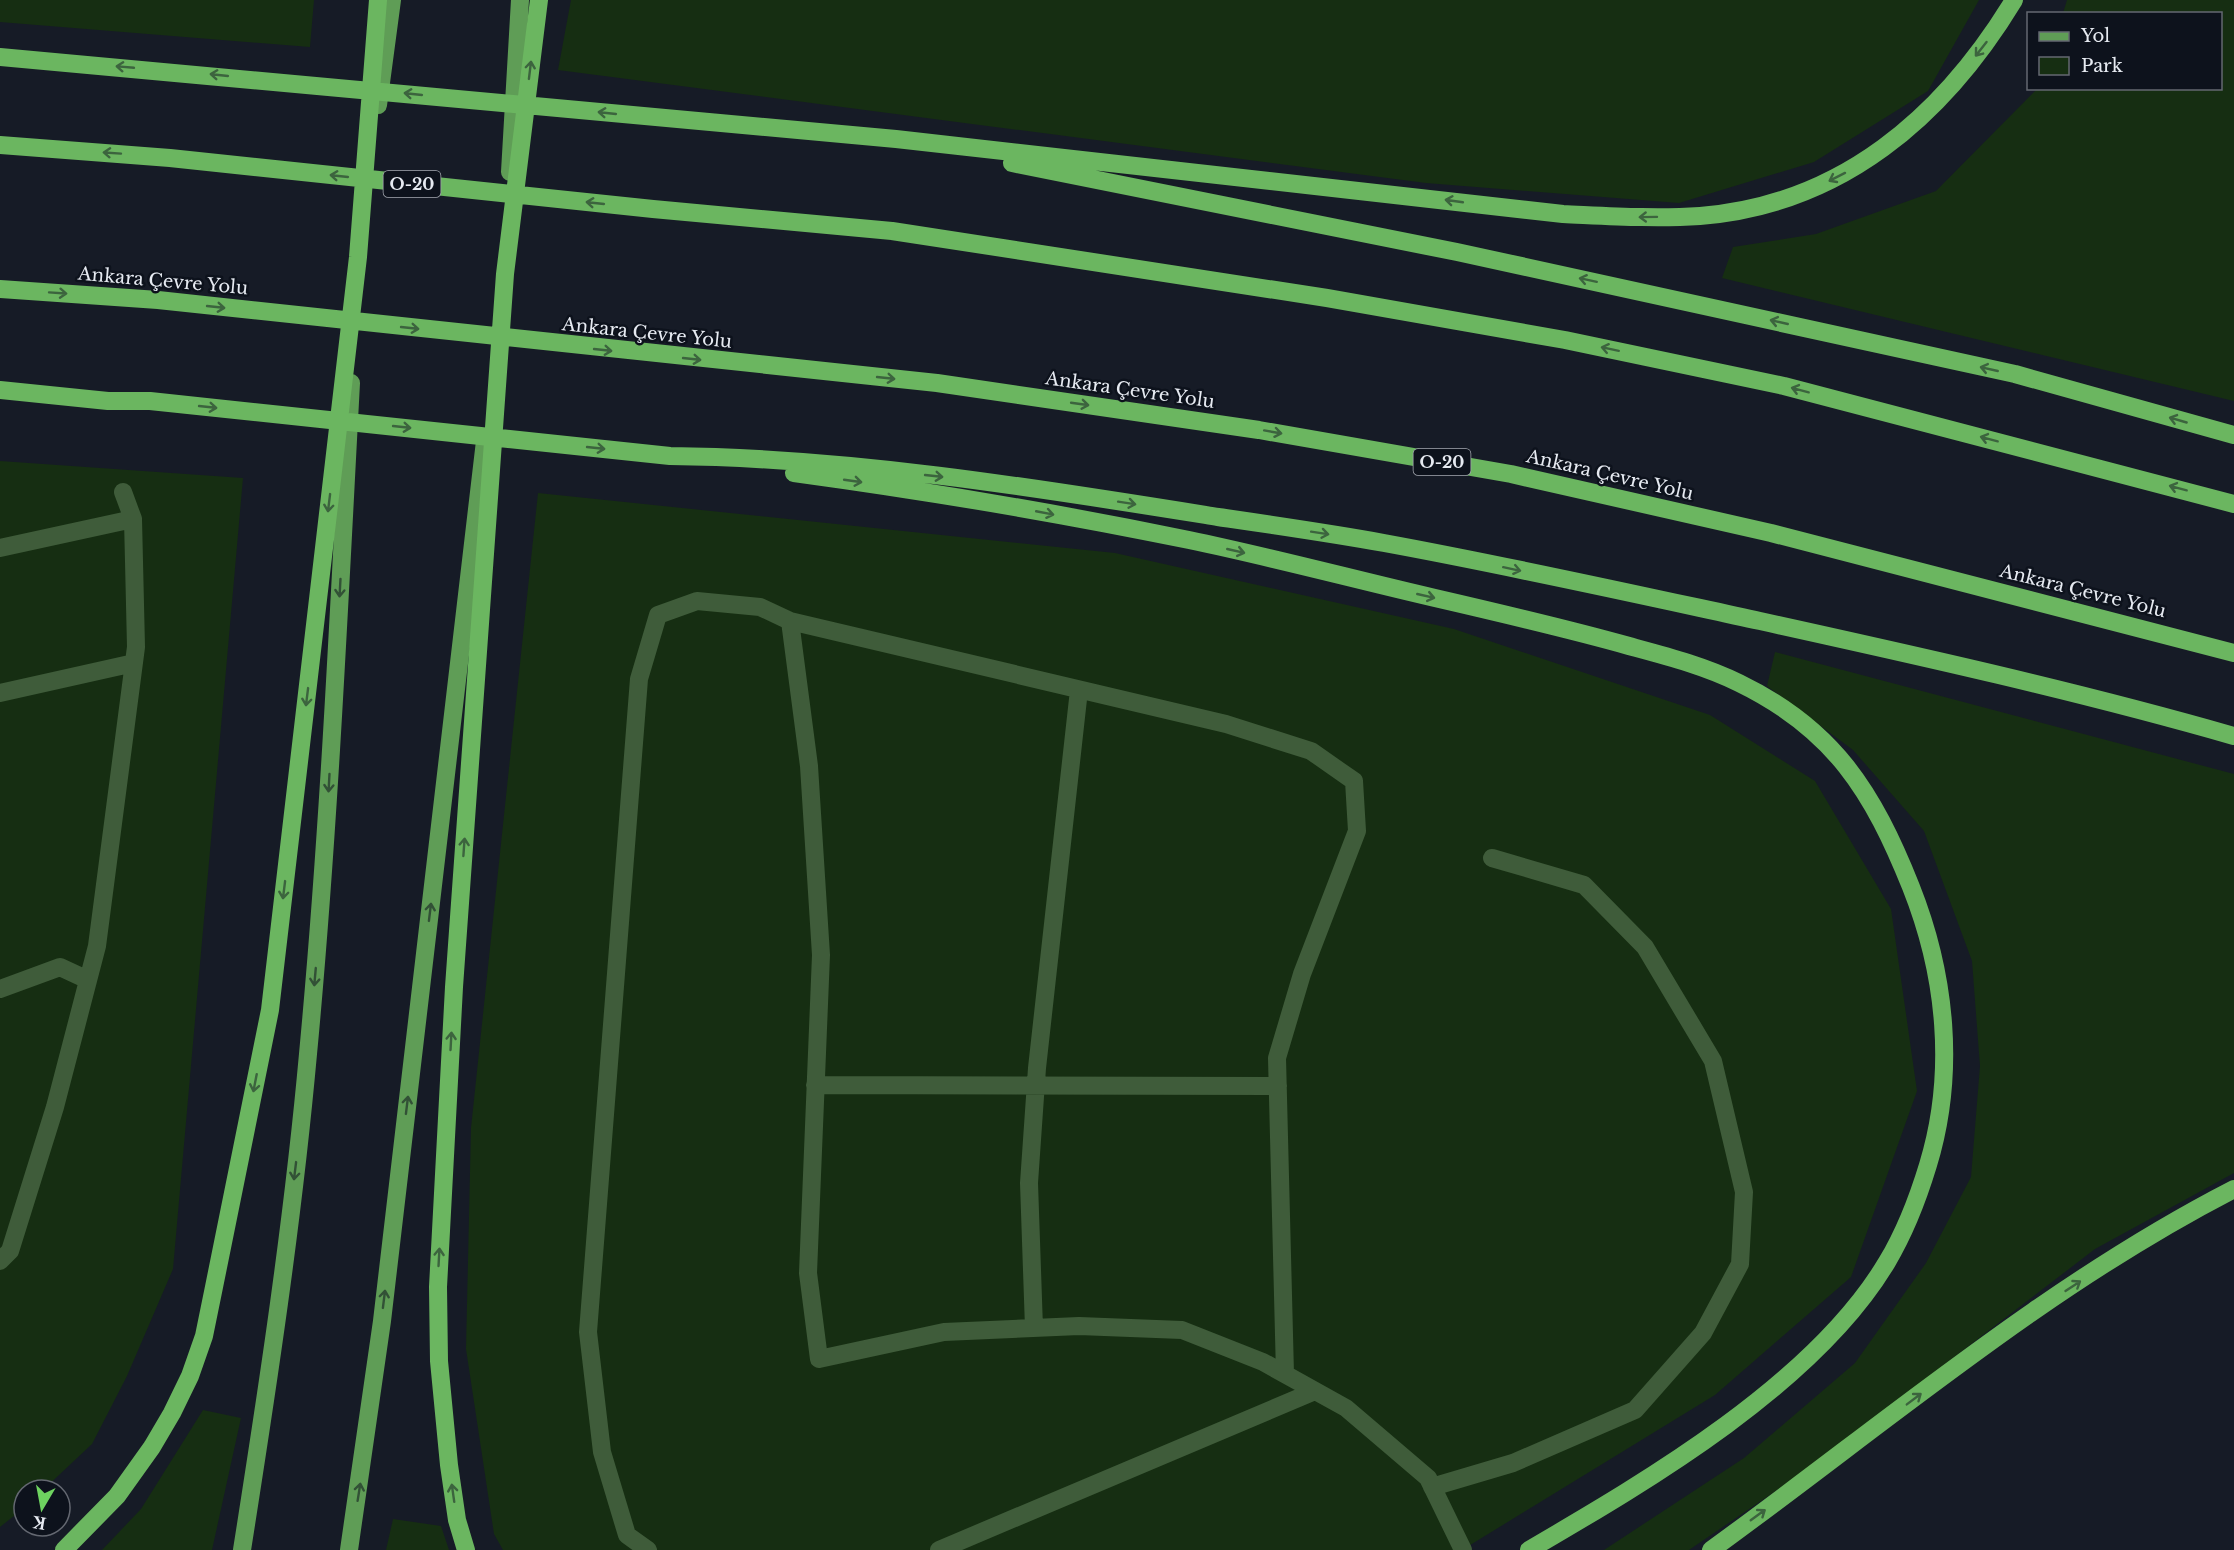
<svg xmlns="http://www.w3.org/2000/svg" width="2234" height="1550" font-family="'Libre Baskerville',serif">
<style>
.green{fill:#162e12}
.lines{fill:none;stroke-linecap:round;stroke-linejoin:round}
.minor{stroke:#3f5c3a;stroke-width:18}
.major{stroke:#5f9d56;stroke-width:18}
.highway{stroke:#6bb660;stroke-width:18}
.oneway{stroke:#3c643e}
.oneway2{stroke:#325136}
.labels{text-anchor:middle;stroke-width:5;stroke-linejoin:round;paint-order:stroke}
.shield{fill:#0d121c;stroke:#a5a9b1;stroke-width:1.5}
.shield-label{font-size:16px;font-weight:bold;fill:#e6eaf1}
.street-label{font-size:18px;fill:#e6eaf1;stroke:#0d121c}
</style>
<rect width="100%" height="100%" fill="#161b26"/>
<path class="green" d="M0,0h314l-4,47 -310,-25z
M571,0h1408l-51,91 -114,71 -135,41 -253,-20 -868,-113z
M2067,0h167v401l-512,-123 11,-31 83,-13 120,-43 101,-102 183,-1v-74l-157,-1z
M0,461l243,17 -70,791 -46,107 -35,68 -49,46h-19v18l-24,19z
M538,493l577,60 339,76 256,86 105,66 76,128 26,182 -66,186 -136,118 -253,155h-959l-9,-16 -28,-185 5,-221z
M1775,652l459,122v399l-139,76 -280,215 -126,86h-85l140,-92 111,-95 71,-100 45,-86 9,-111 -8,-105 -48,-130 -71,-81 -86,-64z
M203,1410l38,8 -29,132h-110l39,-41z
M393,1519l48,7 8,24h-63z"/>
<g class="lines">
<path class="minor" d="M0,548l133,-29
M790,621l436,103 85,27 43,30 3,50 -55,143 -25,84 8,316
M0,693l134,-30
M0,989l60,-22 28,13
M815,1085l463,1
M0,1261l10,-10 45,-144 42,-161 39,-299 -3,-128 -10,-27
M1034,1328l-5,-145 8,-115 42,-378
M1432,1487l81,-24 122,-53 68,-77 37,-69 4,-72 -31,-131 -68,-114 -61,-62 -92,-27
M648,1550l-21,-15 -25,-83 -14,-120 51,-653 19,-64 39,-14 63,6 30,14 19,145 12,189 -13,318 11,86 125,-27 135,-6 103,4 81,32 83,46 82,70 35,72
M939,1550l376,-159"/>
<path class="major" d="M378,105l14,-105
M510,172l10,-172
M242,1550c26,-165 51,-330 66,-496 21,-223 31,-447 43,-671
M349,1550l33,-229 103,-880"/>
<path class="highway" d="M0,57l896,82 667,75c46,2 91,5 137,2 141,-11 243,-99 314,-216
M0,145l170,13 483,51 239,22 435,67 238,42 219,46 450,118
M1012,163l445,89 558,122 219,61
M0,289l158,11 779,83 322,47 252,44 260,59 463,120
M0,390l108,11h42l520,55c184,2 367,32 548,61 55,8 111,16 166,26 126,23 251,51 376,78 159,35 317,70 474,115
M794,473c132,18 264,40 395,67 82,17 164,39 246,58 65,15 130,30 194,48 37,10 76,20 110,37 95,46 134,109 172,204 35,88 45,186 17,278 -10,33 -23,67 -41,97 -72,121 -238,218 -358,288
M64,1550l53,-54 35,-49 20,-34 18,-37 14,-40 10,-49 56,-277 88,-753 20,-257
M466,1550l-9,-30 -8,-55 -10,-104 -1,-74 16,-300 51,-713 34,-274
M1711,1550c171,-124 334,-264 523,-361"/>
</g>
<defs><path id="oneway-shaft" d="M-6 0H5M1.5-3L5.5 0L1.5 3" fill="none" stroke-width="1.6" stroke-linecap="round" stroke-linejoin="round" transform="scale(1.5)"/></defs>
<g class="oneway">
<use href="#oneway-shaft" transform="translate(1981 49) rotate(128)"/>
<use href="#oneway-shaft" transform="translate(125 67) rotate(-175)"/>
<use href="#oneway-shaft" transform="translate(530 70) rotate(-83)"/>
<use href="#oneway-shaft" transform="translate(219 75) rotate(-174)"/>
<use href="#oneway-shaft" transform="translate(413 94) rotate(-174)"/>
<use href="#oneway-shaft" transform="translate(607 113) rotate(-174)"/>
<use href="#oneway-shaft" transform="translate(112 153) rotate(-176)"/>
<use href="#oneway-shaft" transform="translate(339 176) rotate(-174)"/>
<use href="#oneway-shaft" transform="translate(1837 177) rotate(153)"/>
<use href="#oneway-shaft" transform="translate(1454 201) rotate(-172)"/>
<use href="#oneway-shaft" transform="translate(595 203) rotate(-174)"/>
<use href="#oneway-shaft" transform="translate(1648 217) rotate(179)"/>
<use href="#oneway-shaft" transform="translate(1588 280) rotate(-168)"/>
<use href="#oneway-shaft" transform="translate(58 293) rotate(4)"/>
<use href="#oneway-shaft" transform="translate(216 307) rotate(6)"/>
<use href="#oneway-shaft" transform="translate(1779 322) rotate(-167)"/>
<use href="#oneway-shaft" transform="translate(410 328) rotate(6)"/>
<use href="#oneway-shaft" transform="translate(1610 349) rotate(-168)"/>
<use href="#oneway-shaft" transform="translate(603 350) rotate(6)"/>
<use href="#oneway-shaft" transform="translate(692 359) rotate(6)"/>
<use href="#oneway-shaft" transform="translate(1989 369) rotate(-167)"/>
<use href="#oneway-shaft" transform="translate(886 378) rotate(6)"/>
<use href="#oneway-shaft" transform="translate(1800 390) rotate(-165)"/>
<use href="#oneway-shaft" transform="translate(1080 404) rotate(8)"/>
<use href="#oneway-shaft" transform="translate(208 407) rotate(6)"/>
<use href="#oneway-shaft" transform="translate(2178 420) rotate(-164)"/>
<use href="#oneway-shaft" transform="translate(402 427) rotate(6)"/>
<use href="#oneway-shaft" transform="translate(1273 432) rotate(10)"/>
<use href="#oneway-shaft" transform="translate(1989 439) rotate(-165)"/>
<use href="#oneway-shaft" transform="translate(596 448) rotate(6)"/>
<use href="#oneway-shaft" transform="translate(934 476) rotate(6)"/>
<use href="#oneway-shaft" transform="translate(853 481) rotate(8)"/>
<use href="#oneway-shaft" transform="translate(2178 488) rotate(-165)"/>
<use href="#oneway-shaft" transform="translate(329 503) rotate(97)"/>
<use href="#oneway-shaft" transform="translate(1127 503) rotate(9)"/>
<use href="#oneway-shaft" transform="translate(1045 513) rotate(11)"/>
<use href="#oneway-shaft" transform="translate(1320 533) rotate(9)"/>
<use href="#oneway-shaft" transform="translate(1236 551) rotate(13)"/>
<use href="#oneway-shaft" transform="translate(1512 569) rotate(12)"/>
<use href="#oneway-shaft" transform="translate(1426 596) rotate(13)"/>
<use href="#oneway-shaft" transform="translate(307 697) rotate(97)"/>
<use href="#oneway-shaft" transform="translate(464 847) rotate(-86)"/>
<use href="#oneway-shaft" transform="translate(284 890) rotate(97)"/>
<use href="#oneway-shaft" transform="translate(451 1041) rotate(-87)"/>
<use href="#oneway-shaft" transform="translate(255 1083) rotate(101)"/>
<use href="#oneway-shaft" transform="translate(439 1257) rotate(-87)"/>
<use href="#oneway-shaft" transform="translate(2073 1286) rotate(-33)"/>
<use href="#oneway-shaft" transform="translate(1914 1399) rotate(-37)"/>
<use href="#oneway-shaft" transform="translate(453 1493) rotate(-98)"/>
<use href="#oneway-shaft" transform="translate(1758 1515) rotate(-36)"/>
</g>
<g class="oneway2">
<use href="#oneway-shaft" transform="translate(340 588) rotate(93)"/>
<use href="#oneway-shaft" transform="translate(329 783) rotate(93)"/>
<use href="#oneway-shaft" transform="translate(430 912) rotate(-83)"/>
<use href="#oneway-shaft" transform="translate(315 977) rotate(95)"/>
<use href="#oneway-shaft" transform="translate(407 1105) rotate(-83)"/>
<use href="#oneway-shaft" transform="translate(295 1171) rotate(97)"/>
<use href="#oneway-shaft" transform="translate(384 1299) rotate(-83)"/>
<use href="#oneway-shaft" transform="translate(359 1492) rotate(-81)"/>
</g>
<g class="labels">
<g class="shield">
<rect x="383.5" y="171" width="57" height="26" rx="4.5"/>
<rect x="1413.5" y="449" width="57" height="26" rx="4.5"/>
</g>
<g class="shield-label">
<text x="412" y="190">O-20</text>
<text x="1442" y="468">O-20</text>
</g>
<g class="street-label">
<text transform="translate(163 281) rotate(5)" y="6">Ankara Çevre Yolu</text>
<text transform="translate(647 333) rotate(6)" y="6">Ankara Çevre Yolu</text>
<text transform="translate(1130 390) rotate(8)" y="6">Ankara Çevre Yolu</text>
<text transform="translate(1610 475) rotate(13)" y="6">Ankara Çevre Yolu</text>
<text transform="translate(2083 591) rotate(14)" y="6">Ankara Çevre Yolu</text>
</g>
</g>
<rect x="2027" y="12" width="195" height="78" fill="#0d121c" stroke="#646871" stroke-width="1.5"/>
<rect x="2039" y="32" width="30" height="9" fill="#5f9d56" stroke="#646871" stroke-width="1.5"/>
<text x="2081" y="42" font-size="18" fill="#e6eaf1">Yol</text>
<rect x="2039" y="57" width="30" height="18" fill="#162e12" stroke="#646871" stroke-width="1.5"/>
<text x="2081" y="72" font-size="18" fill="#e6eaf1">Park</text>
<g transform="translate(42 1508) rotate(190)"><circle r="28" fill="#0d121c" stroke="#646871" stroke-width="1.5"/>
<path d="M0-4.5L10 22L0 15L-10 22Z" fill="#6ed360"/>
<text y="-9" font-size="16" font-weight="bold" text-anchor="middle" fill="#e6eaf1">K</text>
</g>
</svg>
